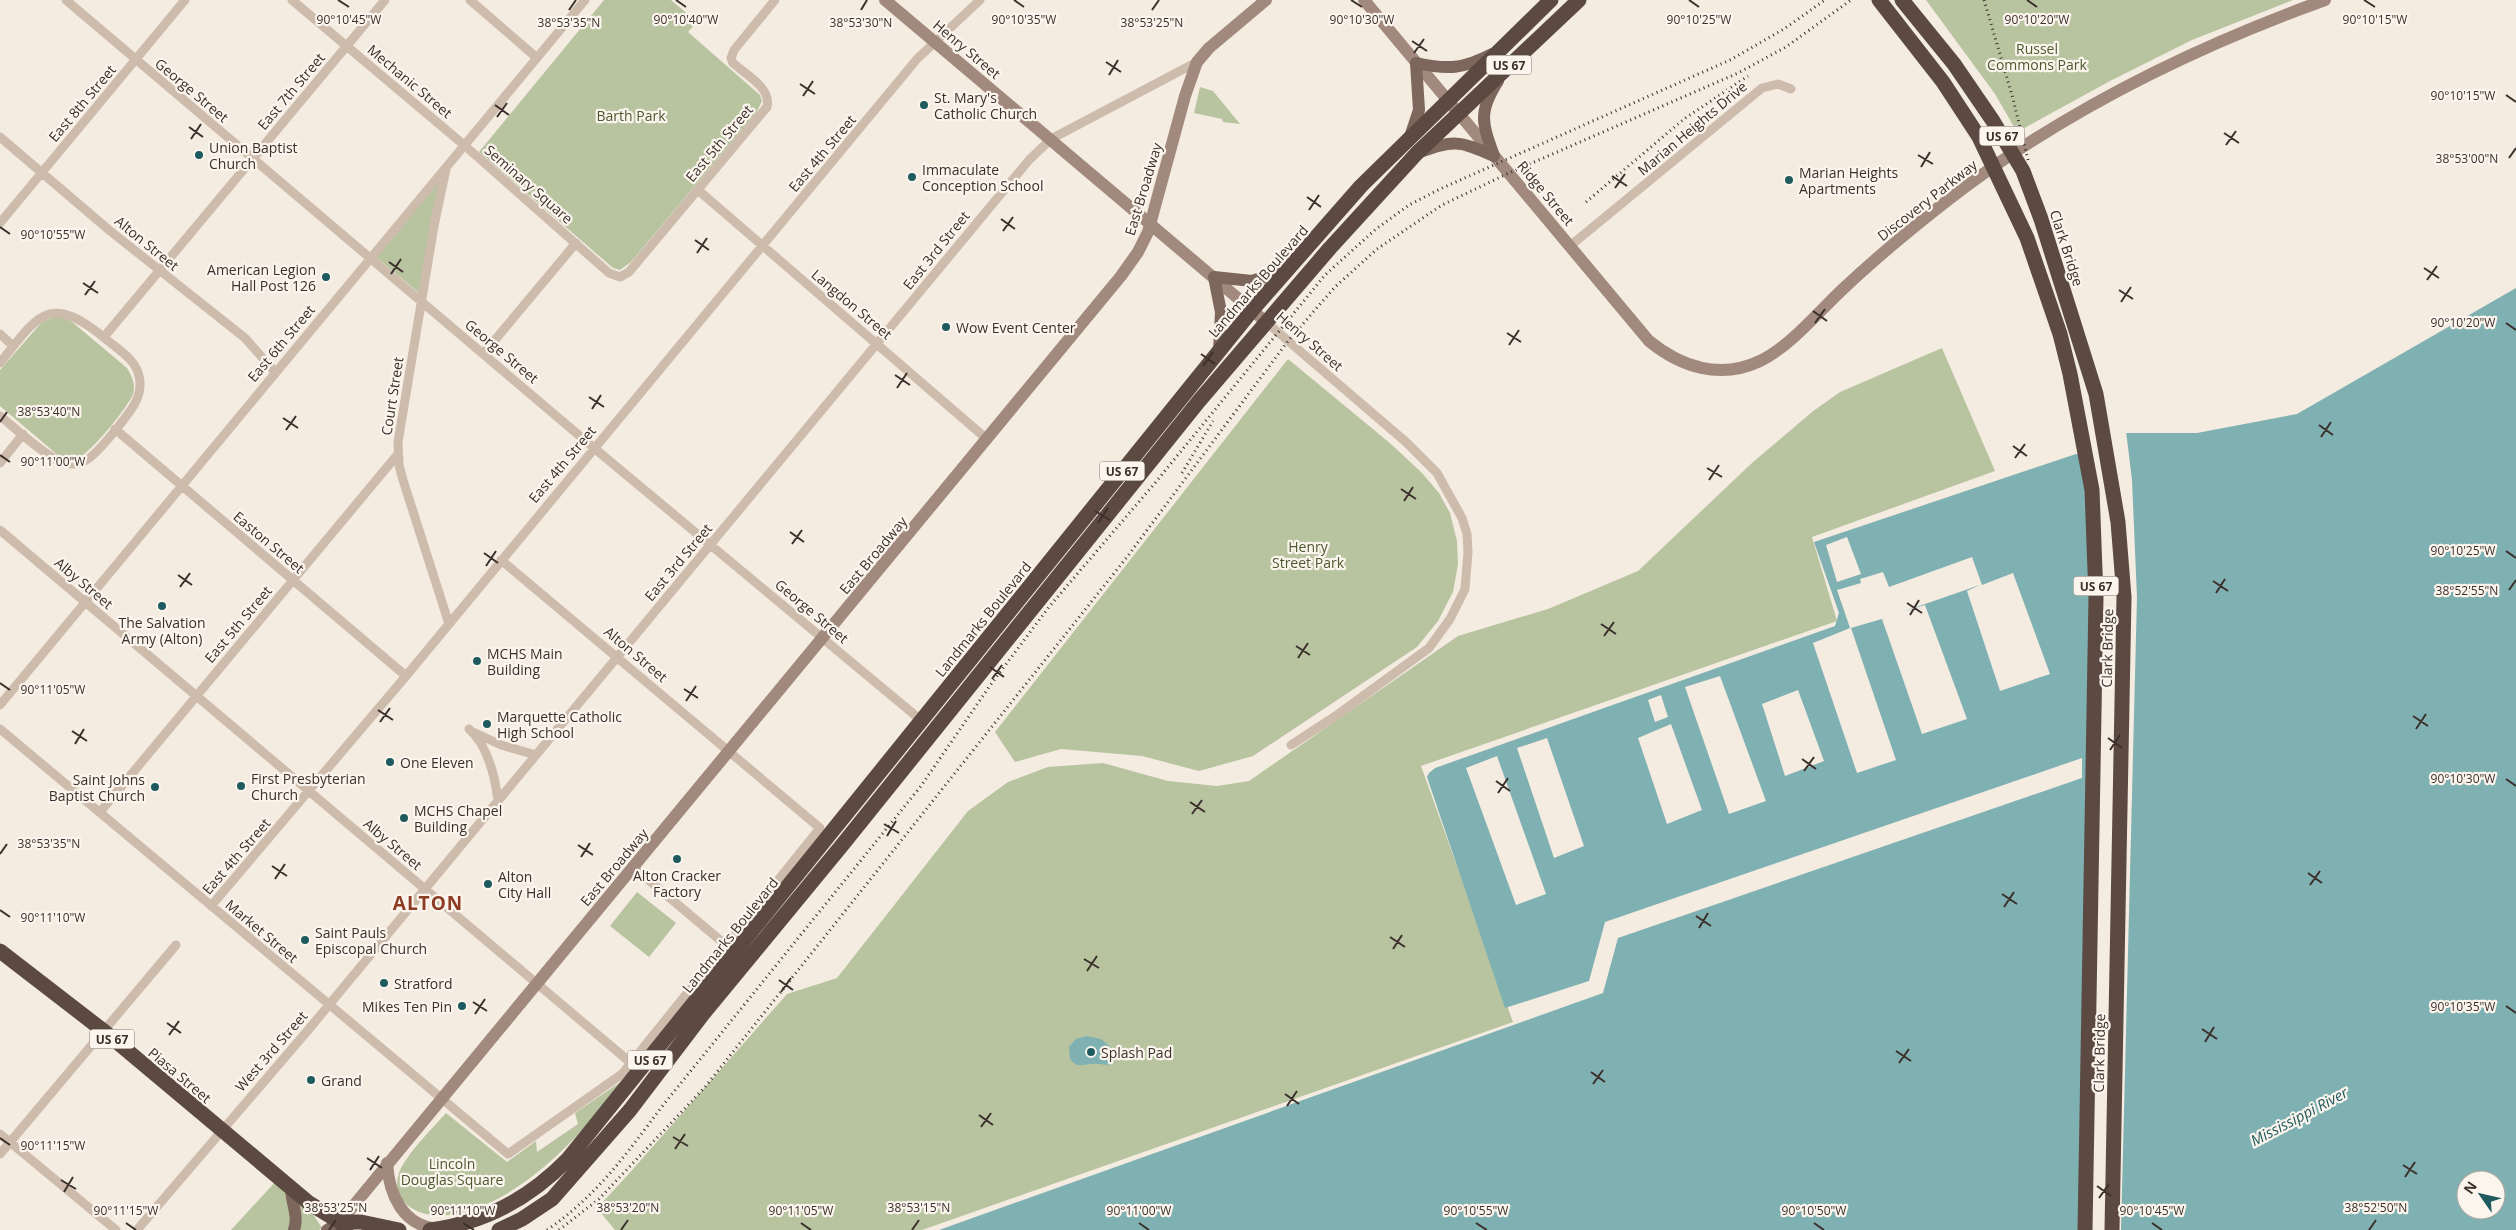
<svg xmlns="http://www.w3.org/2000/svg" width="2516" height="1230" viewBox="0 0 2516 1230" font-family="'Open Sans',sans-serif">
<style>
.green{fill:#b8c4a0}
.water{fill:#7fb0b2;fill-rule:evenodd}
.pier{fill:#f4ebe1}
.lines{fill:none;stroke-linecap:round;stroke-linejoin:round}
.street{stroke:#cdbbac;stroke-width:9}
.secondary{stroke:#a18a7d;stroke-width:12}
.primary{stroke:#7d675c;stroke-width:12}
.highway{stroke:#5c4a42;stroke-width:15}
.rail{stroke:#3b302b;stroke-width:3;stroke-dasharray:1 4;stroke-linecap:butt}
.ticks{fill:none;stroke:#3b302b;stroke-width:2}
.poi-dot{fill:#1f5a5e;stroke:#fbf5ee;stroke-width:2}
.labels{text-anchor:middle;dominant-baseline:central;stroke-width:4.5;stroke-linejoin:round;paint-order:stroke}
.shield{fill:#fbf5ee;stroke:#756b66;stroke-width:1}
.shield-label{font-size:12px;font-weight:bold;fill:#3b302b}
.park-label{font-size:14px;fill:#4a5a2e;stroke:#fbf5ee}
.street-label{font-size:14px;fill:#3b302b;stroke:#fbf5ee}
.poi-label{font-size:14px;fill:#3b302b;stroke:#fbf5ee;text-anchor:start}
.water-label{font-size:15px;font-style:italic;fill:#1f5a5e;stroke:#fbf5ee}
.district-label{font-size:19px;font-weight:bold;letter-spacing:1px;fill:#8c3b22;stroke:#fbf5ee}
.ticks-label{font-size:12px;text-anchor:middle;fill:#3b302b;stroke:#fbf5ee;stroke-width:4.5;stroke-linejoin:round;paint-order:stroke}
</style>
<rect width="100%" height="100%" fill="#f4ebe1"/>
<path class="green" d="M604,0H671L697,22L688,32L760,95L762,101L756,113L631,262L620,270L613,268L479,152Z
M1926,0H2293L2192,40L2110,81L2017,132L1995,94Z
M1200,87L1213,91L1240,124L1223,122L1222,119L1194,113Z
M442,175L419,293L376,257Z
M57,316L71,321L127,368C132,376 136,385 133,394C129,406 91,452 80,457C73,459 66,457 60,457L0,406V370L42,322Z
M1942,348L1995,471L1812,537L1837,621L1421,766L1513,1022L922,1230H615L597,1208L626,1177L787,994L837,978L968,811L1008,782L1048,767L1103,763L1168,781L1217,786L1249,781L1458,636L1548,609L1638,571L1752,463L1812,412L1840,392Z
M1288,359L1391,444L1422,473L1439,493L1450,513L1457,541L1458,564L1453,592L1438,621L1417,647L1253,756L1199,771L1142,756L1061,749L1015,762L995,732Z
M637,892L676,923L649,957L610,926Z
M622,1081C591,1122 555,1164 511,1191C483,1209 429,1230 403,1201C396,1193 396,1183 399,1173C406,1154 433,1128 446,1113L507,1162L536,1141L537,1152L578,1124L575,1113Z
M277,1180L309,1208L322,1228L319,1230H231Z"/>
<path class="water" d="M2516,288V1230H939L1603,993L1618,938L2082,778V758L1605,922L1589,981L1505,1008L1427,777L1429,773L1435,768L1835,626L1839,613L1814,542L2076,454H2116L2121,433H2197L2297,414ZM2466,1180H2496V1210H2466Z
M1087,1036L1101,1039L1114,1050V1059L1111,1064C1104,1066 1100,1063 1093,1064C1082,1064 1078,1069 1070,1059L1069,1047L1076,1039Z"/>
<path class="pier" d="M2121,431H2126L2132,480L2137,597L2121,1230H2080L2095,597L2087,451H2115Z
M1847,537L1861,574L1837,582L1826,545Z
M1972,557L1982,585L2013,573L2050,674L2000,691L1967,591L1980,585L1902,612L1925,605L1967,719L1922,734L1882,619L1892,616L1851,628L1896,760L1857,773L1813,643L1850,628L1837,590L1861,583L1860,579L1883,572L1889,587Z
M1720,676L1766,801L1729,814L1685,687Z
M1798,690L1824,761L1785,776L1762,704Z
M1661,695L1668,717L1655,722L1648,700Z
M1671,724L1702,810L1667,824L1638,738Z
M1547,738L1584,846L1554,858L1517,748Z
M1497,756L1546,894L1516,905L1466,768Z"/>
<g class="lines">
<path class="street" d="M66,0L594,448L922,721
M292,0L464,145L609,273L620,277L629,272L767,107C772,88 745,74 733,63L731,58L734,50L775,0
M470,0L537,58
M0,137L109,230L245,338L275,372
M446,169L434,226L398,442L399,465L403,480L449,624
M698,190L988,440
M0,223L185,0
M1570,246L1762,88L1778,84L1791,89
M1266,322L1406,442L1437,473L1462,518L1467,534L1468,552L1465,589L1450,619L1429,648L1337,715L1291,745
M0,334L13,346
M104,337L385,0
M484,353L576,243
M0,363C40,312 50,293 107,340C119,350 136,360 139,376C141,384 140,392 137,399C133,410 97,455 86,460C80,464 72,465 64,463C48,459 14,427 0,416
M115,429L406,676
M0,463L23,434
M0,530L631,1063
M0,705L585,0
M0,729L508,1154L622,1074L820,828L501,560
M469,729C488,746 495,776 498,801
M473,732L501,745L536,755
M100,812L398,454
M633,867L727,946
M211,906L406,676L917,59L980,0
M0,1134L116,1230
M0,1154L176,945
M137,1230L309,1029L1029,160L1051,139L1197,62"/>
<path class="secondary" d="M885,0L1266,322
M1364,0L1649,341C1681,367 1720,380 1760,361C1791,346 1819,311 1844,288C1877,257 1912,228 1948,200C2060,113 2192,48 2325,0
M387,1163C389,1195 403,1226 438,1229
M340,1222L1121,276L1138,252L1148,232L1185,96L1197,62L1209,48L1266,0"/>
<path class="primary" d="M1410,137L1419,110L1416,63C1448,70 1463,69 1492,54
M1417,153C1454,140 1458,140 1494,156
M1494,156C1482,123 1478,112 1498,81
M1219,351L1221,312L1214,277L1252,281L1288,269
M291,1188C291,1203 299,1215 294,1230
M327,1230L340,1222"/>
<path class="highway" d="M1879,0L1943,82L1979,137L2027,238L2060,334L2070,374L2092,490L2096,597L2085,1230
M1902,0L1954,64L1993,121L2023,171L2041,219L2096,394L2118,522L2124,597L2112,1230
M0,951L105,1032L309,1203L340,1222L346,1230
M340,1222H361L399,1230
M430,1230C485,1223 530,1198 568,1159L1253,309L1361,186L1551,0
M499,1230L522,1219L552,1199L630,1110L703,1014L843,844L1199,401L1330,248L1417,153L1579,0"/>
<path class="rail" d="M1984,0L2012,95L2028,160
M1586,202L1684,119L1748,76
M1182,473L1213,421
M547,1230C599,1194 626,1154 664,1104L921,786L989,687L1049,607L1155,483L1325,275L1376,229L1409,205L1440,189L1730,60L1784,29L1825,0
M559,1230L599,1199L705,1087L1127,557L1288,341L1335,287L1377,249L1442,205L1509,173L1738,73L1786,47L1851,0"/>
</g>
<path class="ticks" d="M338,0L349,7M676,0L686,7M1014,0L1024,7M1351,0L1362,7M1689,0L1699,7M2027,0L2037,7M2364,0L2375,7M569,10L576,0M861,10L867,0M1152,10L1159,0M1412,41L1427,51M1414,53L1424,39M1106,62L1121,72M1109,75L1118,60M800,84L815,94M2506,95L2516,102M803,96L813,81M495,105L509,115M497,117L507,103M189,127L203,137M2224,133L2239,143M191,139L201,124M2226,145L2236,131M1918,155L1933,164M2509,158L2516,148M1921,167L1930,152M1612,176L1627,186M1615,188L1625,174M1307,197L1321,207M1309,210L1319,195M1001,219L1015,229M0,227L10,234M1003,231L1013,217M695,240L709,250M697,253L707,238M389,262L403,272M2424,268L2439,278M391,274L401,259M2427,280L2437,266M83,283L98,293M2119,290L2133,299M85,295L95,281M2121,302L2131,287M1813,311L1827,321M1815,323L1825,309M2506,323L2516,330M1507,333L1521,342M1509,345L1519,330M1201,354L1215,364M1203,366L1213,352M895,375L910,385M897,388L907,373M589,397L604,407M592,409L601,395M283,418L298,428M0,422L7,412M2319,425L2333,435M286,430L296,416M2321,437L2331,422M2013,446L2027,456M0,455L10,462M2015,458L2025,444M1707,468L1722,477M1709,480L1719,465M1401,489L1416,499M1404,501L1413,487M1095,511L1110,520M1098,523L1108,508M790,532L804,542M792,544L802,530M2506,551L2516,558M484,553L498,563M486,566L496,551M178,575L192,585M2213,581L2228,591M180,587L190,573M2509,590L2516,580M2216,593L2225,579M1907,603L1922,613M1910,615L1919,600M1601,624L1616,634M1604,636L1614,622M1296,646L1310,655M1298,658L1308,643M990,667L1004,677M992,679L1002,665M0,683L10,690M684,689L698,698M686,701L696,686M378,710L393,720M2413,716L2428,726M380,722L390,708M2416,729L2426,714M72,731L87,741M2108,738L2122,748M75,744L84,729M2110,750L2120,735M1802,759L1816,769M1804,771L1814,757M2506,779L2516,786M1496,781L1510,791M1498,793L1508,778M1190,802L1205,812M1192,814L1202,800M884,824L899,833M887,836L896,821M578,845L593,855M0,854L7,844M581,857L590,843M272,866L287,876M2308,873L2322,883M275,879L285,864M2310,885L2320,871M2002,894L2017,904M2004,907L2014,892M0,910L10,917M1696,916L1711,926M1699,928L1708,913M1390,937L1405,947M1393,949L1402,935M1084,959L1099,968M1087,971L1097,956M779,980L793,990M781,992L791,978M473,1002L487,1011M2506,1006L2516,1013M475,1014L485,999M167,1023L181,1033M2202,1029L2217,1039M169,1035L179,1021M2205,1042L2214,1027M1896,1051L1911,1061M1899,1063L1909,1049M1591,1072L1605,1082M1593,1084L1603,1070M1285,1094L1299,1104M1287,1106L1297,1091M979,1115L993,1125M981,1127L991,1113M673,1137L688,1146M0,1138L10,1145M675,1149L685,1134M367,1158L382,1168M2403,1165L2417,1174M370,1170L379,1156M2405,1177L2415,1162M61,1180L76,1189M2097,1186L2111,1196M64,1192L73,1177M2099,1198L2109,1184M126,1223L136,1230M463,1223L474,1230M801,1223L811,1230M1139,1223L1149,1230M1476,1223L1487,1230M1814,1223L1824,1230M2152,1223L2162,1230M329,1230L336,1220M621,1230L628,1220M912,1230L919,1220M2369,1230L2376,1220"/>
<g class="poi-dot">
<circle cx="924" cy="105" r="5"/>
<circle cx="199" cy="155" r="5"/>
<circle cx="912" cy="177" r="5"/>
<circle cx="1789" cy="180" r="5"/>
<circle cx="326" cy="277" r="5"/>
<circle cx="946" cy="327" r="5"/>
<circle cx="162" cy="606" r="5"/>
<circle cx="477" cy="661" r="5"/>
<circle cx="487" cy="724" r="5"/>
<circle cx="390" cy="762" r="5"/>
<circle cx="241" cy="786" r="5"/>
<circle cx="155" cy="787" r="5"/>
<circle cx="404" cy="818" r="5"/>
<circle cx="677" cy="859" r="5"/>
<circle cx="488" cy="884" r="5"/>
<circle cx="305" cy="940" r="5"/>
<circle cx="384" cy="983" r="5"/>
<circle cx="462" cy="1006" r="5"/>
<circle cx="1091" cy="1052" r="5"/>
<circle cx="311" cy="1080" r="5"/>
</g>
<g class="labels">
<g class="shield">
<rect x="1486.5" y="55.5" width="45" height="19" rx="4"/>
<rect x="1979.5" y="126.5" width="45" height="19" rx="4"/>
<rect x="1099.5" y="461.5" width="45" height="19" rx="4"/>
<rect x="2073.5" y="576.5" width="45" height="19" rx="4"/>
<rect x="89.5" y="1029.5" width="45" height="19" rx="4"/>
<rect x="627.5" y="1050.5" width="45" height="19" rx="4"/>
</g>
<g class="shield-label">
<text x="1509" y="65">US 67</text>
<text x="2002" y="136">US 67</text>
<text x="1122" y="471">US 67</text>
<text x="2096" y="586">US 67</text>
<text x="112" y="1039">US 67</text>
<text x="650" y="1060">US 67</text>
</g>
<g class="park-label">
<text x="2037" y="48">Russel<tspan x="2037" dy="16">Commons Park</tspan></text>
<text x="631" y="115">Barth Park</text>
<text x="1308" y="546">Henry<tspan x="1308" dy="16">Street Park</tspan></text>
<text x="452" y="1163">Lincoln<tspan x="452" dy="16">Douglas Square</tspan></text>
</g>
<g class="street-label">
<text transform="translate(967 49) rotate(40)">Henry Street</text>
<text transform="translate(410 81) rotate(40)">Mechanic Street</text>
<text transform="translate(192 90) rotate(40)">George Street</text>
<text transform="translate(291 91) rotate(-50)">East 7th Street</text>
<text transform="translate(82 103) rotate(-50)">East 8th Street</text>
<text transform="translate(1692 128) rotate(-40)">Marian Heights Drive</text>
<text transform="translate(719 143) rotate(-50)">East 5th Street</text>
<text transform="translate(822 153) rotate(-50)">East 4th Street</text>
<text transform="translate(529 184) rotate(41)">Seminary Square</text>
<text transform="translate(1143 189) rotate(-73)">East Broadway</text>
<text transform="translate(1546 193) rotate(50)">Ridge Street</text>
<text transform="translate(1927 200) rotate(-38)">Discovery Parkway</text>
<text transform="translate(147 243) rotate(39)">Alton Street</text>
<text transform="translate(2067 248) rotate(72)">Clark Bridge</text>
<text transform="translate(936 250) rotate(-51)">East 3rd Street</text>
<text transform="translate(1258 281) rotate(-49)">Landmarks Boulevard</text>
<text transform="translate(852 304) rotate(40)">Langdon Street</text>
<text transform="translate(1310 341) rotate(41)">Henry Street</text>
<text transform="translate(281 343) rotate(-50)">East 6th Street</text>
<text transform="translate(502 351) rotate(40)">George Street</text>
<text transform="translate(392 396) rotate(-81)">Court Street</text>
<text transform="translate(562 464) rotate(-50)">East 4th Street</text>
<text transform="translate(269 542) rotate(40)">Easton Street</text>
<text transform="translate(873 555) rotate(-50)">East Broadway</text>
<text transform="translate(678 562) rotate(-50)">East 3rd Street</text>
<text transform="translate(84 583) rotate(40)">Alby Street</text>
<text transform="translate(812 611) rotate(40)">George Street</text>
<text transform="translate(983 619) rotate(-51)">Landmarks Boulevard</text>
<text transform="translate(238 624) rotate(-50)">East 5th Street</text>
<text transform="translate(2107 648) rotate(-89)">Clark Bridge</text>
<text transform="translate(636 654) rotate(40)">Alton Street</text>
<text transform="translate(393 844) rotate(40)">Alby Street</text>
<text transform="translate(236 856) rotate(-49)">East 4th Street</text>
<text transform="translate(614 867) rotate(-50)">East Broadway</text>
<text transform="translate(262 931) rotate(40)">Market Street</text>
<text transform="translate(730 935) rotate(-51)">Landmarks Boulevard</text>
<text transform="translate(271 1051) rotate(-49)">West 3rd Street</text>
<text transform="translate(2099 1053) rotate(-89)">Clark Bridge</text>
<text transform="translate(180 1075) rotate(40)">Piasa Street</text>
</g>
<g class="poi-label">
<text x="934" y="97">St. Mary's<tspan x="934" dy="16">Catholic Church</tspan></text>
<text x="209" y="147">Union Baptist<tspan x="209" dy="16">Church</tspan></text>
<text x="922" y="169">Immaculate<tspan x="922" dy="16">Conception School</tspan></text>
<text x="1799" y="172">Marian Heights<tspan x="1799" dy="16">Apartments</tspan></text>
<text x="316" y="269" text-anchor="end">American Legion<tspan x="316" dy="16">Hall Post 126</tspan></text>
<text x="956" y="327">Wow Event Center</text>
<text x="162" y="622" text-anchor="middle">The Salvation<tspan x="162" dy="16">Army (Alton)</tspan></text>
<text x="487" y="653">MCHS Main<tspan x="487" dy="16">Building</tspan></text>
<text x="497" y="716">Marquette Catholic<tspan x="497" dy="16">High School</tspan></text>
<text x="400" y="762">One Eleven</text>
<text x="251" y="778">First Presbyterian<tspan x="251" dy="16">Church</tspan></text>
<text x="145" y="779" text-anchor="end">Saint Johns<tspan x="145" dy="16">Baptist Church</tspan></text>
<text x="414" y="810">MCHS Chapel<tspan x="414" dy="16">Building</tspan></text>
<text x="677" y="875" text-anchor="middle">Alton Cracker<tspan x="677" dy="16">Factory</tspan></text>
<text x="498" y="876">Alton<tspan x="498" dy="16">City Hall</tspan></text>
<text x="315" y="932">Saint Pauls<tspan x="315" dy="16">Episcopal Church</tspan></text>
<text x="394" y="983">Stratford</text>
<text x="452" y="1006" text-anchor="end">Mikes Ten Pin</text>
<text x="1101" y="1052">Splash Pad</text>
<text x="321" y="1080">Grand</text>
</g>
<g class="water-label">
<text transform="translate(2299 1116) rotate(-28)">Mississippi River</text>
</g>
<g class="district-label">
<text x="428" y="903">ALTON</text>
</g>
</g>
<g class="ticks-label">
<text x="2375" y="24">90°10'15"W</text>
<text x="349" y="24">90°10'45"W</text>
<text x="686" y="24">90°10'40"W</text>
<text x="1024" y="24">90°10'35"W</text>
<text x="1362" y="24">90°10'30"W</text>
<text x="1699" y="24">90°10'25"W</text>
<text x="2037" y="24">90°10'20"W</text>
<text x="569" y="27">38°53'35"N</text>
<text x="861" y="27">38°53'30"N</text>
<text x="1152" y="27">38°53'25"N</text>
<text x="2463" y="100">90°10'15"W</text>
<text x="2467" y="163">38°53'00"N</text>
<text x="53" y="239">90°10'55"W</text>
<text x="2463" y="327">90°10'20"W</text>
<text x="49" y="416">38°53'40"N</text>
<text x="53" y="466">90°11'00"W</text>
<text x="2463" y="555">90°10'25"W</text>
<text x="2467" y="595">38°52'55"N</text>
<text x="53" y="694">90°11'05"W</text>
<text x="2463" y="783">90°10'30"W</text>
<text x="49" y="848">38°53'35"N</text>
<text x="53" y="922">90°11'10"W</text>
<text x="2463" y="1011">90°10'35"W</text>
<text x="53" y="1150">90°11'15"W</text>
<text x="336" y="1212">38°53'25"N</text>
<text x="628" y="1212">38°53'20"N</text>
<text x="919" y="1212">38°53'15"N</text>
<text x="2376" y="1212">38°52'50"N</text>
<text x="126" y="1215">90°11'15"W</text>
<text x="463" y="1215">90°11'10"W</text>
<text x="801" y="1215">90°11'05"W</text>
<text x="1139" y="1215">90°11'00"W</text>
<text x="1476" y="1215">90°10'55"W</text>
<text x="1814" y="1215">90°10'50"W</text>
<text x="2152" y="1215">90°10'45"W</text>
</g>
<g transform="translate(2481 1195) rotate(304)"><circle r="24" fill="#fbf5ee" stroke="#aea6a0"/>
<path d="M0-4L9 19L0 12L-9 19Z" fill="#1f5a5e"/>
<text y="-8" font-size="14" font-weight="bold" text-anchor="middle" fill="#3b302b">N</text>
</g>
</svg>
